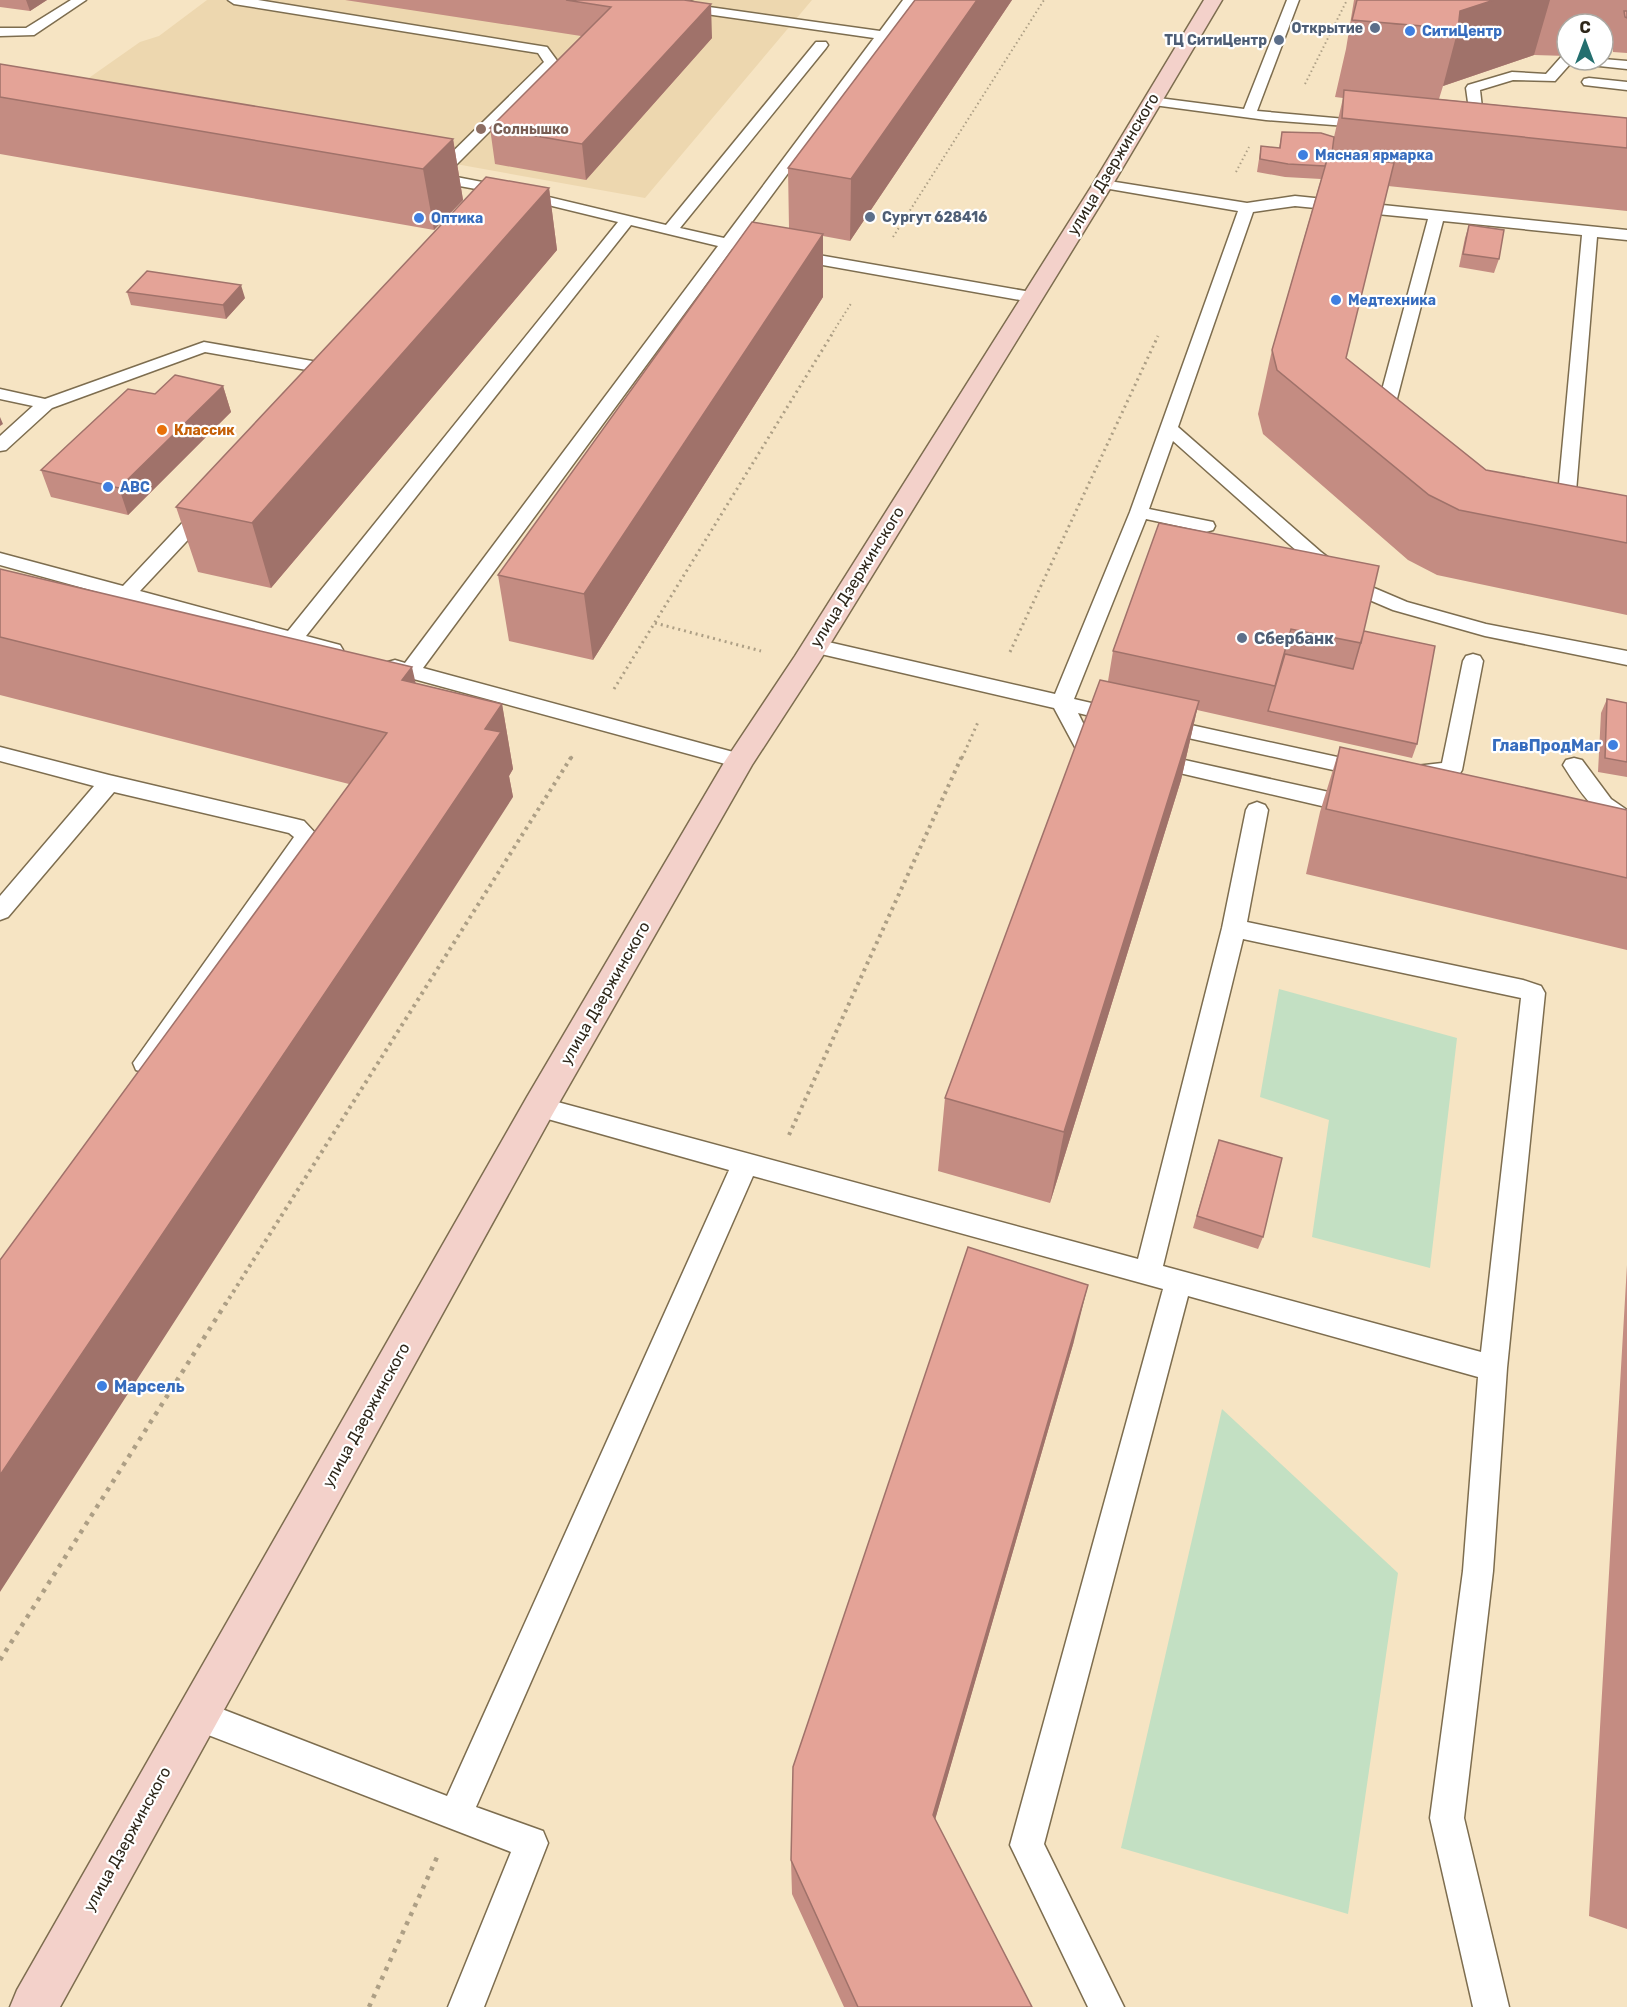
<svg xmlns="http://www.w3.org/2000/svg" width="1627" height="2007" viewBox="0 0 1627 2007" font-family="Rubik,sans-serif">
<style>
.built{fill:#edd7af}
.green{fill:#c3e0c3}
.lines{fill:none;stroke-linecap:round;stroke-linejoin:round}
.lane-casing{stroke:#7d6d4f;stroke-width:3}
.secondary-casing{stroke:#7d6d4f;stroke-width:3}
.path-far3{stroke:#ad9f85;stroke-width:2;stroke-dasharray:1.5 3;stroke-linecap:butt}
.path-far2{stroke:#ad9f85;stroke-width:3;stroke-dasharray:2 4;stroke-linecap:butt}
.path-far1{stroke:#ad9f85;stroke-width:4;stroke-dasharray:3 4.5;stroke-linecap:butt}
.path{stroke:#ad9f85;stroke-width:4.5;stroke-dasharray:4 6;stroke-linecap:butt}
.lane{fill:#fff;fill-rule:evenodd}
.secondary{fill:#f3d1ca;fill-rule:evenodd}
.wall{fill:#c48c82}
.shaded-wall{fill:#a0726a}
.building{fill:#e4a397;stroke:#a0726a;stroke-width:1.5}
.service-dot{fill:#5c6f8a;stroke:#fff;stroke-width:2}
.shop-dot{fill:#3f7fe0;stroke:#fff;stroke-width:2}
.education-dot{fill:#8d6e63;stroke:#fff;stroke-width:2}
.food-dot{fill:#e8710a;stroke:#fff;stroke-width:2}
.labels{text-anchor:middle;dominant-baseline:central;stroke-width:4.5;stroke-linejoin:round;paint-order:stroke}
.far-service-label{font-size:14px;font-weight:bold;fill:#4e5e75;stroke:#fff;text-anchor:end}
.far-shop-label{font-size:14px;font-weight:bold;fill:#366cbe;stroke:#fff;text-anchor:start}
.far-education-label{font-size:14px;font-weight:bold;fill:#785e54;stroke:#fff;text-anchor:start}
.far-food-label{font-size:14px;font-weight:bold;fill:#c56008;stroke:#fff;text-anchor:start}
.street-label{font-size:16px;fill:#2e271a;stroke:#fff}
.service-label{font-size:16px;font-weight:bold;fill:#4e5e75;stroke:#fff;text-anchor:start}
.shop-label{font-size:16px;font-weight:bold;fill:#366cbe;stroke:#fff;text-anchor:end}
</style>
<rect width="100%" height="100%" fill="#f6e4c3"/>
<path class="built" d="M207,0H812L645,198L66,94L140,42L159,36Z"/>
<path class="green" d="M1279,989L1457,1038L1430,1268L1312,1237L1329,1120L1260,1097Z
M1222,1409L1398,1573L1348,1914L1121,1848Z"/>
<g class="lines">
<g class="lane-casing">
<path id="lane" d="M71,0H86L34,35L0,36V28H26Z
M228,0H258L547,47L558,62L556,65L446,175L503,186L666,225L816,42H826L828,45L826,48L680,228L724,238L874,38L699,13L671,0H688L702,6L880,31L903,0H916L738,241L1031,292L1039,297L1037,300L1031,302L732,249L423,668L748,756L751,761L748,766L740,768L388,672L385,667L388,662L395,660L405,663L718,246L631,225L306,636L340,645L343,650L340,655L333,657L0,565V553L123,586L200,504H214L216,508L214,512L140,591L288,631L618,222L503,194L427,180L420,176L422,173L432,172L544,62L538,53L234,4Z
M1287,0H1299L1257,111L1368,121L1373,122L1375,125L1373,128L1266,120L1146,104L1144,101L1146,98L1151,97L1244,109Z
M1567,55V60L1603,59L1627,61V69L1571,63L1555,81L1513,80L1480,90L1485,135L1483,138H1473L1466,88L1468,85L1512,72L1546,74L1562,56Z
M1589,78L1627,82V90L1584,85L1582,82L1584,79Z
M1103,180L1247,203L1295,196L1627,230V240L1597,237L1574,516L1572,520H1558L1556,516L1582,235L1443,221L1393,414L1400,421L1397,425C1388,427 1381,424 1375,416L1428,219L1295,206L1253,212L1178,427L1321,552L1360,582L1407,602L1486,624L1627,651V665L1485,636L1393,610L1346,590L1307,560L1173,441L1149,509L1213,522L1215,526L1213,530L1206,532L1146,519L1074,699L1126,711L1129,716L1126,721L1119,723L1078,713L1091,739L1114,745L1118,750L1114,755L1107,757L1076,749L1054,708L808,651L805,646L808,641L815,639L1055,694L1130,512L1238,211L1098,187L1096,184Z
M204,342L335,365L341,366L343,370L341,374L335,375L205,352L52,408L6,450L0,451V436L33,406L0,399V389L45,399Z
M1473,654L1480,656L1483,661L1462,770L1459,775C1444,780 1422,782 1407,777L1404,772L1407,767L1442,763L1463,661L1466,656Z
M1159,718L1365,763L1373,765L1376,770L1373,775L1365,777L1152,730L1149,725L1152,720Z
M0,747L109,775L296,819L304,821L318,836L154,1070L145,1073L136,1070L133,1063L294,837L289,833L114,792L8,917L0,920V896L94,786L0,761Z
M1153,753L1356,798L1364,801L1367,806L1364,811L1356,814L1145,765L1142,760L1145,755Z
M1574,758L1582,760L1611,799L1627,810V829C1598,820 1578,789 1563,765L1566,760Z
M1257,802L1265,805L1268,810L1247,922L1523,980L1541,986L1545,993L1507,1368L1493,1571L1464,1818L1509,2007H1473L1430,1818L1463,1571L1478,1377L1188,1296L1044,1844L1124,2007H1088L1010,1845L1163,1289L753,1176L476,1807L543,1831L548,1843L484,2007H448L511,1852L185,1726L180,1715L185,1704L196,1699L447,1796L729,1170L530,1114L526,1107L530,1100L539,1097L1138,1259L1222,928L1246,810L1249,805ZM1243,939L1521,998L1481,1352L1163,1266Z"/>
</g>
<g class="secondary-casing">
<path id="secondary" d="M1204,0H1222L1113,184L819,662L752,765L551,1117L60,2007H10L17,1990L527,1097L725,761L795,656L1093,184Z"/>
</g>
<path class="path-far3" d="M1305,84L1347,0
M1236,172L1249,147
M893,237L1044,0
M833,332L852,302"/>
<path class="path-far2" d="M655,623L761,651
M1010,652L1158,336
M614,689L834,331
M571,758L574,754
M962,758L978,722"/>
<path class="path-far1" d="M789,1135L962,756
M225,1305L572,756"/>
<path class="path" d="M0,1660L226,1303
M369,2007L438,1855"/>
<use href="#lane" class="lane"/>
<use href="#secondary" class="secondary"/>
</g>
<path class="wall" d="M0,0H47L30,11L0,7Z
M345,0H684L712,38L586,180L495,164L490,128L581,36Z
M915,0H1012L850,241L823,236V297L593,660L509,641L498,575L789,228L788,168Z
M1354,0H1627V53L1613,52V46L1603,45V24H1567V56L1534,55L1443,86L1439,99L1627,118V211L1388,186L1346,358L1486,470L1627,496V615L1437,575L1408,560L1263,434L1258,414L1272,350L1321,179L1285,177L1257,172L1261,146L1279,148L1282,132L1334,137L1343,98L1335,97L1346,49Z
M0,64L453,139L463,200L434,230L0,154Z
M549,188L557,250L271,588L198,572L176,507Z
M1469,225L1499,259L1494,273L1459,267L1465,238Z
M127,292L245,298L226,319L131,305Z
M223,386L231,412L128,515L51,497L41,470L155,394Z
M1159,523L1364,631L1417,744L1412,758L1197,710L1181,780L1050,1203L938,1171L945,1098L1108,681L1113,651Z
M0,569L415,683L502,704L513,769L509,776L513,797L349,784L0,695Z
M1607,699L1627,703V777L1598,772L1601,713Z
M1340,747L1627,810V950L1306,874L1320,812Z
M1215,1152L1263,1237L1258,1249L1193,1228Z
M1627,1265V1929L1589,1916Z
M1074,1341L935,1819L1032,2007H844L792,1894L791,1860Z"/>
<path class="shaded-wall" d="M26,0H47L30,11Z
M977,0H1012L850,241L851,179Z
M1467,0H1550L1534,55L1443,86L1458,29L1391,24Z
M711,4L712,38L586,180L582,144Z
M453,139L463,200L434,230L423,169Z
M549,188L557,250L271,588L252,523Z
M823,234V297L593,660L584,594Z
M241,285L245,298L226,319L223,305Z
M223,386L231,412L128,515L119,488Z
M0,417L3,424L0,426Z
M412,667L427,733L402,680Z
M1199,701L1181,780L1050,1203L1064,1132Z
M502,704L513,769L509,776L513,797L0,1592V1475Z
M1088,1285L1074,1341L926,1851L933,1815Z"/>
<path class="building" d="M566,0H684L711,4L582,144L490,128L611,7Z
M915,0H977L851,179L788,168Z
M1357,0H1494L1460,11L1458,29L1352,20Z
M1624,11H1627V18L1625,17Z
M0,64L453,139L423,169L0,97Z
M1344,90L1627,118V148L1342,118Z
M1282,132L1321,133L1334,137L1332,153H1329L1325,166L1288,164L1260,159L1261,146L1280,148Z
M1329,153L1394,163L1346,358L1486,470L1627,496V543L1459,510L1429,495L1277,370L1272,350Z
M486,177L549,188L252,523L176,507Z
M752,222L823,234L584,594L498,575Z
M1469,225L1504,230L1499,259L1463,254Z
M147,271L241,285L223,305L127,292Z
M175,375L223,386L119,488L41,470L128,389L155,394Z
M1159,523L1379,566L1361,643L1291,629L1275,686L1113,651Z
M0,569L412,667L402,680L502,704L485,729L501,732L0,1475V1260L387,733L0,637Z
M1364,631L1435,646L1417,744L1268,711L1285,654L1353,669Z
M1100,680L1199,701L1064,1132L945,1098Z
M1607,699L1627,703V762L1605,758Z
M1340,747L1627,810V878L1326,809Z
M1219,1140L1282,1158L1263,1237L1197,1216Z
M968,1247L1088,1285L933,1815L1032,2007H858L791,1860L793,1767Z"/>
<g class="service-dot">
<circle cx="1375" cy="28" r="6"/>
<circle cx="1279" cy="40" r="6"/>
<circle cx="870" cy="217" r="6"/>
<circle cx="1242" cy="638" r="6"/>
</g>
<g class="shop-dot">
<circle cx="1410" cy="31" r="6"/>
<circle cx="1303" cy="155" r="6"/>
<circle cx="419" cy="218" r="6"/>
<circle cx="1336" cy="300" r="6"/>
<circle cx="108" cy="487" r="6"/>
<circle cx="1613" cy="745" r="6"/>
<circle cx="102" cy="1386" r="6"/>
</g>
<circle class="education-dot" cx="481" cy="129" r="6"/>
<circle class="food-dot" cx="162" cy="430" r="6"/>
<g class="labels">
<g class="far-service-label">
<text x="1363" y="28">Открытие</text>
<text x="1267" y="40">ТЦ СитиЦентр</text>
<text x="882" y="217" text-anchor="start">Сургут 628416</text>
</g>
<g class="far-shop-label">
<text x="1422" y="31">СитиЦентр</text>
<text x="1315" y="155">Мясная ярмарка</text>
<text x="431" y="218">Оптика</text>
<text x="1348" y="300">Медтехника</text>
<text x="120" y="487">ABC</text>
</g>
<g class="far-education-label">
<text x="493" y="129">Солнышко</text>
</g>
<g class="far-food-label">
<text x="174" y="430">Классик</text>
</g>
<g class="street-label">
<text transform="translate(1113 164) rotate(-59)">улица Дзержинского</text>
<text transform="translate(857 577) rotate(-58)">улица Дзержинского</text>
<text transform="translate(605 993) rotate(-60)">улица Дзержинского</text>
<text transform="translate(366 1415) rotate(-61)">улица Дзержинского</text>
<text transform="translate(127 1839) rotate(-61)">улица Дзержинского</text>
</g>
<g class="service-label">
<text x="1254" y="638">Сбербанк</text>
</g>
<g class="shop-label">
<text x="1601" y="745">ГлавПродМаг</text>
<text x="114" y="1386" text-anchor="start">Марсель</text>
</g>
</g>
<g transform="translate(1585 42)"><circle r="28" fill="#ffffff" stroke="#aba9a3" stroke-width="1.5"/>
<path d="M0-4.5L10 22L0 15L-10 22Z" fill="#246f6f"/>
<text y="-9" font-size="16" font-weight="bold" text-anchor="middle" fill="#2e271a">С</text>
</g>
</svg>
